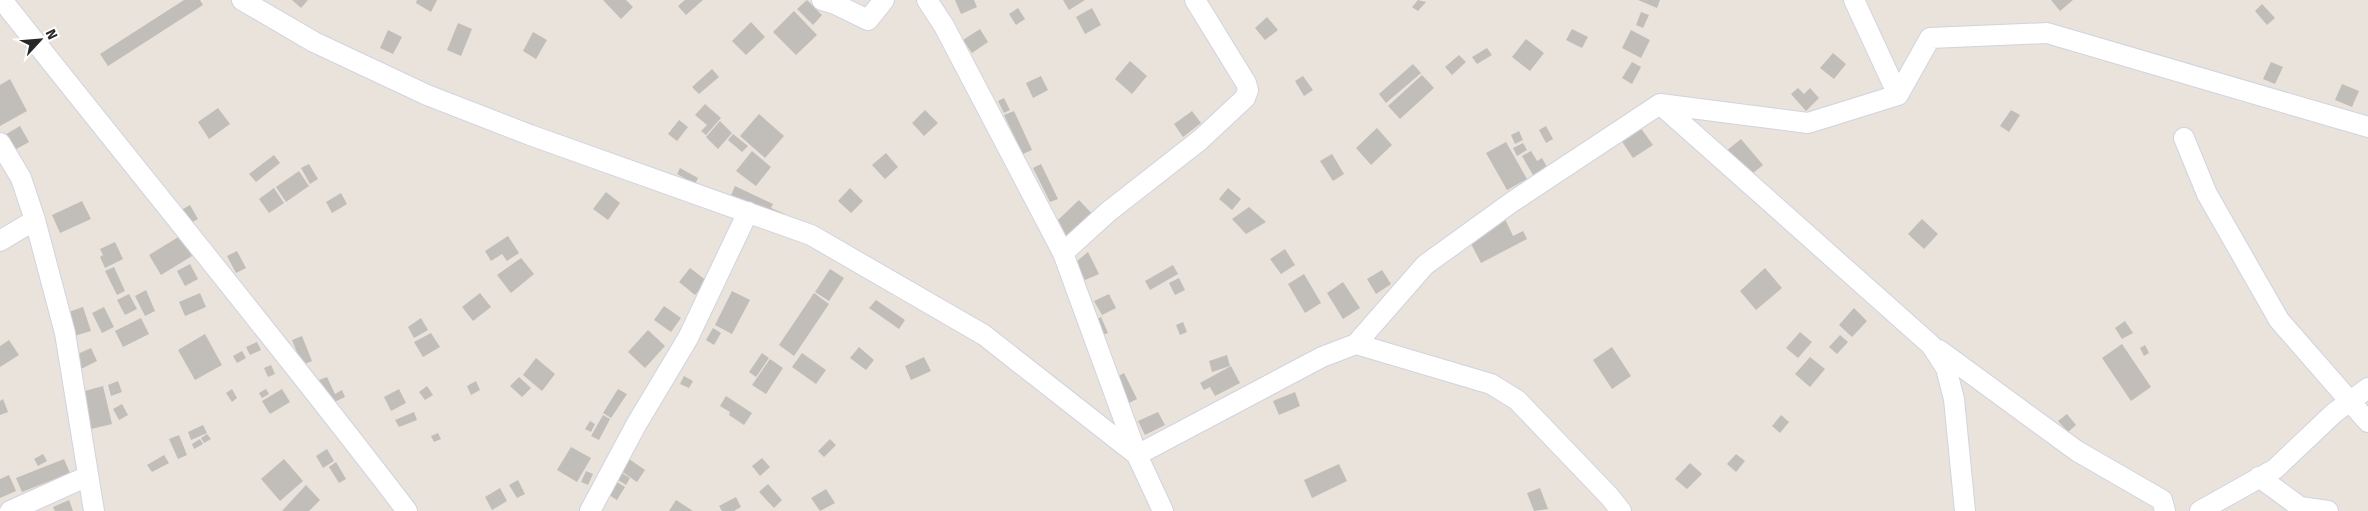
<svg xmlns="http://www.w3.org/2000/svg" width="2368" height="511" viewBox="0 0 2368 511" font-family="'Fira Sans',sans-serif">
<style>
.building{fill:#c1bdb8}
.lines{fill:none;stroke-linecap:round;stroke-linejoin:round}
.street-casing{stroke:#d1d3df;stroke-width:22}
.street{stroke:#fff;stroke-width:20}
</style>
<rect width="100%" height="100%" fill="#e9e3db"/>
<path class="building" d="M184,0H200L203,5L108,66L100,54Z
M292,0H308L301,8Z
M417,0H437L431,12L416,3Z
M603,0H626L633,7L621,19Z
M685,0H703L686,15L678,6Z
M807,0L822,15L813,25L797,9Z
M955,0H974L977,7L961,14Z
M1063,0H1085L1069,10Z
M1418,0L1426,2L1418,11L1412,7Z
M1638,0H1660L1657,8Z
M2051,0H2073L2060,11Z
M2262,4L2275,18L2267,25L2255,11Z
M1018,8L1025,19L1016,25L1009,14Z
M1092,8L1101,25L1085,34L1076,17Z
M794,11L817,35L796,55L773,32Z
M1641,12L1649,15L1643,28L1636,25Z
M1267,17L1278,30L1265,40L1255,28Z
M751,22L765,37L746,55L732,41Z
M458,23L472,29L461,56L447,50Z
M980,29L988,42L972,53L963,40Z
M1572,29L1588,37L1582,48L1566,40Z
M388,30L402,37L393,54L380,48Z
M1631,30L1650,40L1641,58L1622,48Z
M533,32L547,40L536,59L523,51Z
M1526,39L1544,53L1530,71L1512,57Z
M1487,48L1492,55L1477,64L1472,57Z
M1833,53L1846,64L1834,79L1820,68Z
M1459,55L1466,62L1452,75L1445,67Z
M1130,61L1147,76L1132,94L1115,79Z
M1632,62L1641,67L1632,84L1622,78Z
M2271,62L2283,67L2275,84L2263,79Z
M1413,64L1421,73L1386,103L1379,94Z
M712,69L719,77L699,94L692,87Z
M1422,75L1434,88L1400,119L1388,106Z
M1041,76L1048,90L1033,98L1026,83Z
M1303,76L1313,90L1304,96L1295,81Z
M10,79L27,111L0,126V85Z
M2342,84L2359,91L2352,107L2335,100Z
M1798,88L1804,94L1810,88L1819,98L1806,111L1791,94Z
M1004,98L1010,110L1004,113L998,101Z
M705,104L721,118L706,135L701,131L707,125L695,115Z
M218,108L230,124L209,139L198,122Z
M925,110L938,123L924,136L912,123Z
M2011,110L2020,115L2009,132L2000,126Z
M1014,111L1032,150L1023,154L1004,115Z
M1192,111L1201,123L1183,137L1174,124Z
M759,114L784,136L765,158L740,136Z
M679,120L688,127L677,141L668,134Z
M720,121L732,133L718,149L706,137Z
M20,126L29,142L11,152L3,136Z
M1546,126L1553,139L1546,143L1539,130Z
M1640,127L1653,145L1633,158L1621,140Z
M1377,128L1392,145L1371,165L1356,148Z
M1519,131L1523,140L1515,144L1511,135Z
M733,134L748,146L742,152L728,140Z
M1741,139L1763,165L1747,178L1725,152Z
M1506,142L1527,179L1507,190L1486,153Z
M1523,143L1527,150L1517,156L1513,148Z
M752,151L771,167L756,186L736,171Z
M1531,151L1537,161L1542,158L1547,167L1533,175L1522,156Z
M886,153L898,167L885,179L872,165Z
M1332,154L1344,174L1333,181L1320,161Z
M274,155L280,163L256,182L249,174Z
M309,164L318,179L310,184L301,168Z
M1041,164L1058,199L1050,202L1033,168Z
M680,168L698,178L695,184L677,174Z
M299,171L309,186L286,202L276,187Z
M735,186L773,204L771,208L785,214L783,220L729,200Z
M274,188L284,203L269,213L259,199Z
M850,188L863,201L851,213L838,201Z
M1228,188L1241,199L1232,210L1219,199Z
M606,192L620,203L608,220L593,209Z
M341,193L347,204L332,213L326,202Z
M1079,200L1094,216L1068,239L1058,220Z
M82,201L91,219L60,233L52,215Z
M190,205L198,219L189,224L181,210Z
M1249,207L1266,222L1246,234L1232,219Z
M1505,219L1513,236L1523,231L1527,239L1481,263L1468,238Z
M1922,219L1938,234L1924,249L1908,234Z
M180,236L192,256L161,275L149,255Z
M508,236L519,253L507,261L502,254L491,261L485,251Z
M115,242L123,259L105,268L100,257L103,255L100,249Z
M1285,249L1295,265L1281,274L1270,259Z
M237,251L246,268L236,273L227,256Z
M1088,252L1099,274L1085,280L1076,262Z
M521,258L534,274L511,293L497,275Z
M190,264L198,279L185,286L177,271Z
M1173,265L1178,274L1150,290L1145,281Z
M114,267L125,291L117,295L105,271Z
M690,268L707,281L695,295L679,282Z
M1765,268L1782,288L1756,310L1740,291Z
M830,269L844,278L829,301L815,292Z
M1382,270L1391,284L1376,294L1367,279Z
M1304,274L1321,303L1305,313L1288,284Z
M1179,278L1185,290L1175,295L1169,283Z
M1343,282L1360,308L1343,319L1327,293Z
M146,290L155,311L145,316L135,296Z
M732,291L750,300L732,334L715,325Z
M200,293L206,307L185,316L179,302Z
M480,293L491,307L473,321L462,307Z
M814,293L829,304L794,356L779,345Z
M129,294L137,309L125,315L117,300Z
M1109,294L1116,308L1102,315L1094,301Z
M876,300L905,320L899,329L869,308Z
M664,306L681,318L671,332L654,320Z
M83,307L91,331L71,337L63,314Z
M104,307L114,327L102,333L92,313Z
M1854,308L1867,321L1852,337L1839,325Z
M1101,317L1108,333L1100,336L1094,321Z
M141,318L149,334L123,347L115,331Z
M421,318L428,330L414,338L408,327Z
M2125,321L2133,333L2122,339L2115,328Z
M1183,322L1187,332L1180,335L1176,325Z
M713,328L721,333L714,345L706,340Z
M648,330L665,346L645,368L628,352Z
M1800,332L1812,342L1798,358L1786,348Z
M431,333L440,347L423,357L414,342Z
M205,334L222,365L195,380L178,350Z
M1840,335L1848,342L1837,354L1829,347Z
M302,336L312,361L302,365L292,340Z
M9,340L19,355L0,367V346Z
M257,342L261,350L250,355L246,347Z
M2122,344L2151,387L2131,401L2102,358Z
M2145,345L2149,353L2144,356L2140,348Z
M859,347L874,360L866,370L850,358Z
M1612,347L1631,376L1612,389L1593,360Z
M91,348L97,361L79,370L73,356Z
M242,351L246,358L237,363L233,356Z
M762,353L769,358L756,377L749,372Z
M802,353L826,370L816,384L792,367Z
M1227,355L1230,366L1212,372L1209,361Z
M924,357L931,371L911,380L905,366Z
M1810,357L1825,369L1810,387L1795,374Z
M536,358L555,374L542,391L523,375Z
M770,359L783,368L766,394L752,385Z
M271,365L275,374L268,377L264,368Z
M1231,366L1240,383L1215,396L1210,387L1204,390L1200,383Z
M1124,373L1137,399L1129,403L1117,377Z
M684,376L693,381L689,388L680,384Z
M327,377L335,394L342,390L345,397L330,404L319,380Z
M519,377L531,388L522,397L510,386Z
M118,381L122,392L111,396L108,385Z
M476,381L480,390L471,395L467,386Z
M103,386L112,424L91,429L81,392Z
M427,386L433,395L425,400L419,392Z
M232,389L237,398L232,402L226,393Z
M266,389L269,394L262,398L259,393Z
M282,389L290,402L270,414L262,401Z
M399,389L406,403L391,411L384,397Z
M618,389L627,394L611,418L603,413Z
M1295,392L1300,406L1279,415L1273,401Z
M726,396L752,413L744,425L729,415L730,412L720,406Z
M3,399L8,412L0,415V401Z
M122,404L128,415L119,420L113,409Z
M414,412L417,420L399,427L395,420Z
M1158,412L1165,425L1145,435L1138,421Z
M2067,414L2076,425L2068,432L2058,421Z
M603,415L610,419L599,440L591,436Z
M1781,415L1789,422L1780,433L1772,426Z
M590,421L595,424L591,432L585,429Z
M203,425L207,433L191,440L188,432Z
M438,433L441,439L434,442L431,436Z
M207,434L211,439L204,443L201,438Z
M179,435L187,455L178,459L169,439Z
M200,439L203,444L194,449L192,444Z
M830,439L836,445L824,457L818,451Z
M571,447L591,458L577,482L557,470Z
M327,449L334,461L323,468L316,456Z
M43,454L47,461L38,466L34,459Z
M1736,454L1745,461L1736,472L1727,464Z
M164,455L169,463L152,472L147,465Z
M762,458L770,467L760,476L752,466Z
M64,459L70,473L22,492L16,478Z
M284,459L303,481L280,501L261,479Z
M629,459L645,470L637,482L621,471Z
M336,462L346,479L339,483L329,467Z
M1690,463L1702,474L1687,489L1675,479Z
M1339,464L1347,481L1312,498L1304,480Z
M586,471L593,474L588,485L581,482Z
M622,473L630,478L626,485L618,480Z
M9,475L16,491L0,498V479Z
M518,480L525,494L517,498L509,485Z
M617,482L625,487L617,500L609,495Z
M768,484L782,500L774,508L759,492Z
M306,485L320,500L309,511H282Z
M500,488L507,501L492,510L485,497Z
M1540,488L1548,509L1534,511L1527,493Z
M826,489L835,503L820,511L811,498Z
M736,497L741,507L734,511H722L719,506Z
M69,500L73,511H55L53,507Z
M676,500L693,511H669Z"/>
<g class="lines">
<g class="street-casing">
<path id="street" d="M2,0C137,171 275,338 407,511
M242,0L314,42L427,95L530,135L811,235L984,335L1137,455L1322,357L1356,344L1425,265L1512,202L1660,104L1808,123L1898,95L1930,38L2047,33L2368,127
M822,0L835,4L868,20L884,0
M927,0L944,26L1063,253L1137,455L1163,511
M1854,0L1898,95
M1660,104L1931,345L1946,368L1954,399L1965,511
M2184,138L2207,194L2279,320L2368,422
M0,143L21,178L35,220L65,333L94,511
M0,241L35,220
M1063,253L1108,212L1200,140L1245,98L1248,90L1246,83L1195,0
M1356,344L1491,384L1517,400L1609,496L1621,511
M1939,350L2077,451L2162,500L2165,511
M2259,477L2300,507L2328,511
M10,511L88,476
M590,511L636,425L688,338L748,212
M2200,511L2275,469L2334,413L2368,388"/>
</g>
<use href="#street" class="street"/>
</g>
<g transform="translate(40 40) rotate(64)" stroke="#ffffff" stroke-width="4" paint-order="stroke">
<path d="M0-4L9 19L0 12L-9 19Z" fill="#282828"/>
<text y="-8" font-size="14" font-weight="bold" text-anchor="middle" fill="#282828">N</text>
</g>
</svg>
